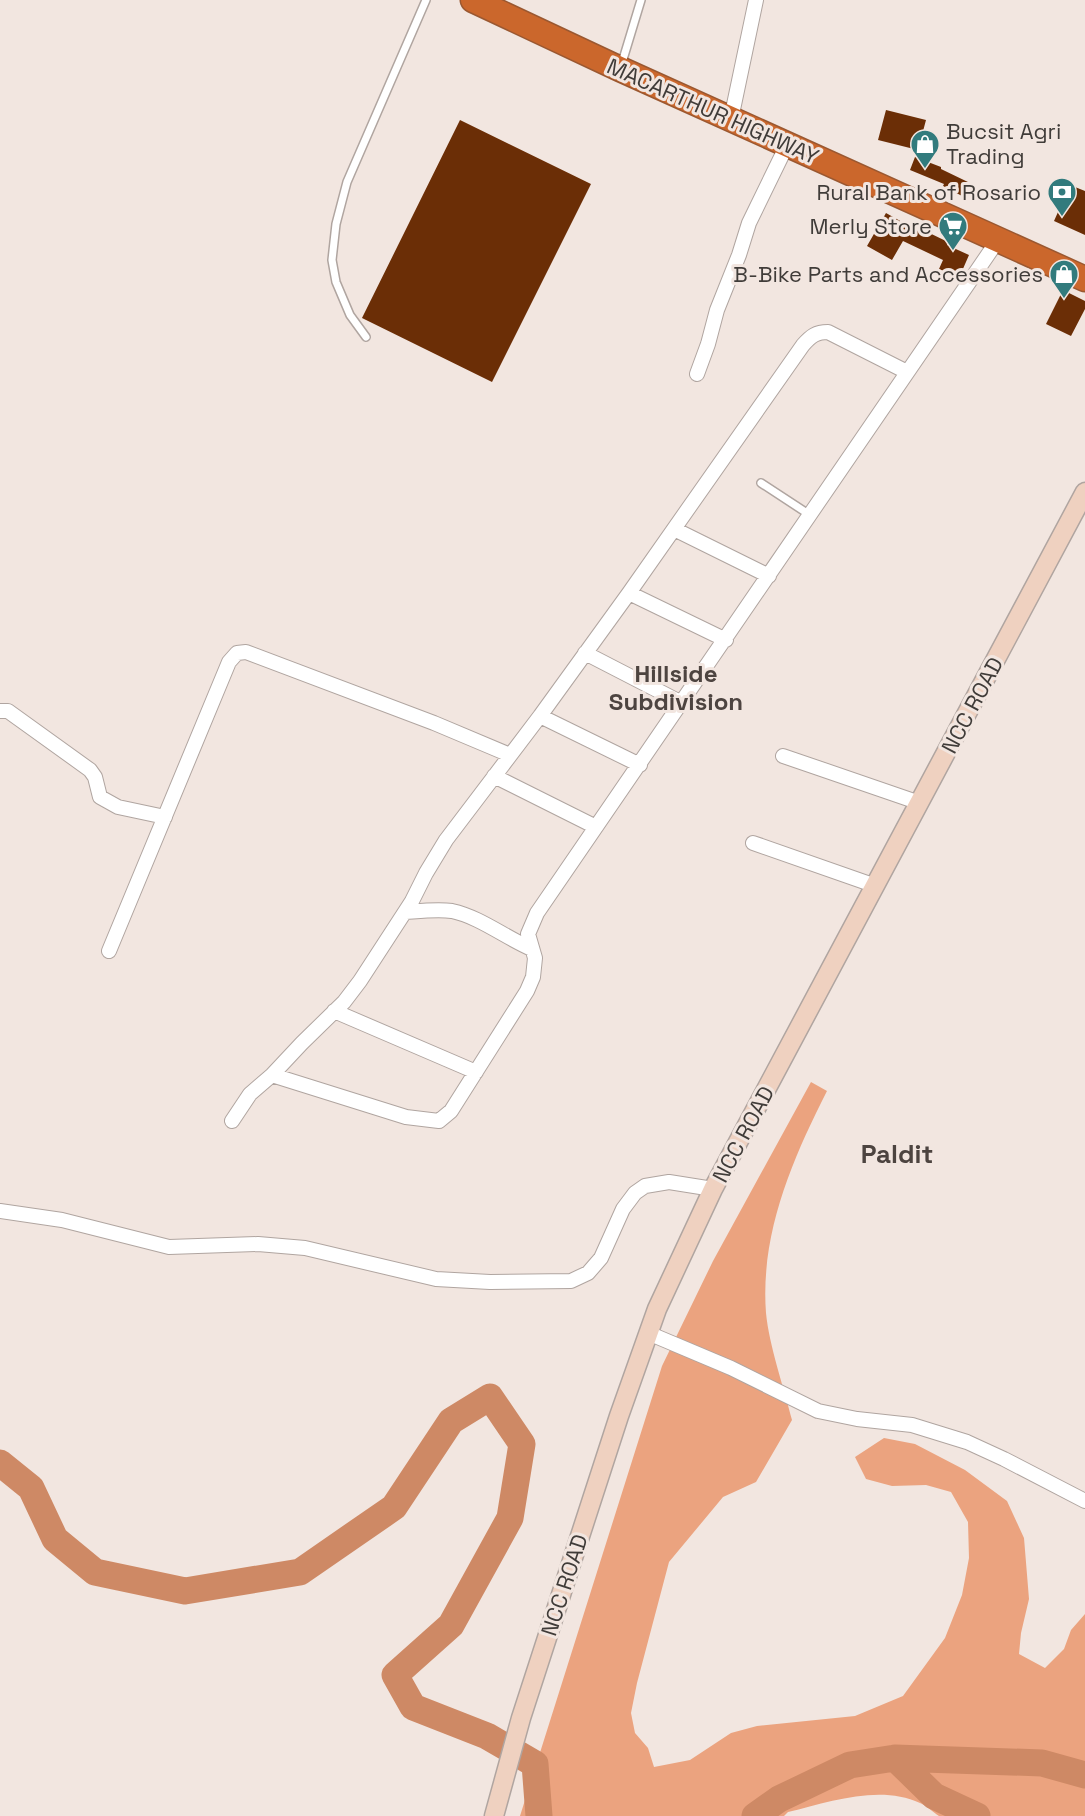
<svg xmlns="http://www.w3.org/2000/svg" width="1085" height="1816" viewBox="0 0 1085 1816" font-family="'Space Grotesk',sans-serif">
<style>
.forest{fill:#eba37f}
.lines{fill:none;stroke-linecap:round;stroke-linejoin:round}
.river{stroke:#ce8965;stroke-width:27}
.building{fill:#6b2e06}
.lane-casing{stroke:#b0a5a0;stroke-width:10}
.street-casing{stroke:#b0a5a0;stroke-width:16}
.secondary-casing{stroke:#b0a5a0;stroke-width:21}
.highway-casing{stroke:#9a5831;stroke-width:27}
.lane{stroke:#fff;stroke-width:7}
.street{stroke:#fff;stroke-width:14}
.secondary{stroke:#efd1c0;stroke-width:18}
.highway{stroke:#cb672c;stroke-width:24}
.labels{text-anchor:middle;dominant-baseline:central;stroke-width:6;stroke-linejoin:round;paint-order:stroke}
.street-label{font-size:22px;fill:#403c39;stroke:#f2e6e0}
.poi-label{font-size:22px;fill:#403c39;stroke:#f2e6e0;text-anchor:end}
.neighbourhood-label{font-size:24px;font-weight:bold;fill:#4d4440;stroke:#f2e6e0}
.quarter-label{font-size:26px;font-weight:bold;fill:#4d4440;stroke:#f2e6e0}
</style>
<rect width="100%" height="100%" fill="#f2e6e0"/>
<path class="forest" d="M811,1082L827,1091C792,1160 760,1234 766,1313C769,1345 784,1388 792,1420L756,1482L723,1497L669,1562L637,1683L631,1713L635,1733L648,1748L654,1767L690,1760L731,1733L757,1726L855,1716L903,1696L945,1638L962,1595L969,1558L968,1522L951,1492L926,1485L892,1486L866,1479L855,1457L884,1438L915,1444L965,1470L1007,1501L1024,1538L1029,1599L1021,1633L1019,1654L1045,1668L1064,1649L1071,1630L1085,1614V1816H939C933,1812 927,1806 920,1803C880,1784 829,1802 788,1812L784,1816H520L662,1366L713,1261Z"/>
<g class="lines">
<path class="river" d="M0,1463L31,1488L55,1539L95,1572L185,1591L300,1572L394,1507L451,1421L490,1397L522,1444L510,1518L451,1625L395,1675L413,1707L487,1736L535,1764L539,1816
M895,1758L934,1796L977,1816
M755,1816L779,1799L850,1765L895,1758L1042,1763L1085,1775"/>
</g>
<path class="building" d="M886,110L926,120L918,150L878,140Z
M460,120L591,184L492,382L362,318Z
M915,157L941,167V169L970,183L964,197L943,186L944,184L910,170Z
M1070,185L1085,191V235L1054,221Z
M886,213L918,231L919,228L948,242L947,245L969,255L959,278L939,269L943,260L903,241L892,260L867,246Z
M1063,290L1085,301V309L1071,336L1046,324Z"/>
<g class="lines">
<g class="lane-casing">
<path id="lane" d="M621,66L641,0
M366,337L350,315L336,282L332,260L336,224L347,182L426,0
M761,483L810,515"/>
</g>
<g class="street-casing">
<path id="street" d="M731,119L756,0
M697,374L708,344L717,310L739,255L749,223L787,145
M674,529L769,576
M629,593L726,640
M585,653L682,703
M0,711H8L90,770L95,777L100,797L118,807L165,817
M540,716L640,765
M783,756L920,803
M494,776L596,827
M753,843L876,886
M406,912C420,911 438,909 452,911C480,917 506,938 532,949
M109,951L229,662L237,653L246,652L434,723L510,755
M334,1011L476,1072
M272,1075L406,1117L439,1121L451,1111L527,991L533,977L535,958L528,934L537,913L998,240
M232,1121L250,1094L272,1075L302,1043L344,1002L360,981L412,901L426,873L446,840L540,716L629,593L803,345C811,336 816,332 828,332L907,372
M0,1211L62,1220L169,1247L258,1244L305,1248L436,1279L490,1282L571,1281L588,1273L601,1258L623,1209L635,1193L645,1186L669,1182L713,1189
M648,1333L731,1368L818,1411L857,1419L912,1425L967,1442L1004,1459L1085,1501"/>
</g>
<g class="secondary-casing">
<path id="secondary" d="M494,1816L521,1718L619,1416L657,1309L713,1189L1085,492"/>
</g>
<g class="highway-casing">
<path id="highway" d="M473,0L620,69L1085,279"/>
</g>
<use href="#lane" class="lane"/>
<use href="#street" class="street"/>
<use href="#secondary" class="secondary"/>
<use href="#highway" class="highway"/>
</g>
<defs>
<g id="shop-pin" transform="scale(1.5)"><path d="M0 17L-7.5 6A9.5 9.5 0 1 1 7.5 6Z" fill="#327b7d" stroke="#f2e6e0"/><path d="M-5-2.5h2.3a2.7 3.5 0 0 1 5.4 0H5L5.5 6h-11ZM-1.5-2.5h3a1.5 2.3 0 0 0-3 0Z" fill="#fff"/></g>
<g id="bank-pin" transform="scale(1.5)"><path d="M0 17L-7.5 6A9.5 9.5 0 1 1 7.5 6Z" fill="#327b7d" stroke="#f2e6e0"/><path d="M-6-4H6V4H-6ZM0-2.3a2.3 2.3 0 1 0 0 4.6a2.3 2.3 0 1 0 0-4.6Z" fill="#fff"/></g>
<g id="supermarket-pin" transform="scale(1.5)"><path d="M0 17L-7.5 6A9.5 9.5 0 1 1 7.5 6Z" fill="#327b7d" stroke="#f2e6e0"/><path d="M-6-5.5h2.5l.6 2H6L4.5 2H-2.5L-4.4-4H-6ZM-1.5 3.2a1.3 1.3 0 1 0 .1 0ZM3 3.2a1.3 1.3 0 1 0 .1 0Z" fill="#fff"/></g>
</defs>
<g fill-rule="evenodd">
<use href="#shop-pin" x="925" y="144"/>
<use href="#bank-pin" x="1062" y="192"/>
<use href="#supermarket-pin" x="953" y="226"/>
<use href="#shop-pin" x="1064" y="274"/>
</g>
<g class="labels">
<g class="street-label">
<text transform="translate(713 111) rotate(24)">MACARTHUR HIGHWAY</text>
<text transform="translate(972 705) rotate(-62)">NCC ROAD</text>
<text transform="translate(743 1134) rotate(-62)">NCC ROAD</text>
<text transform="translate(564 1585) rotate(-72)">NCC ROAD</text>
</g>
<g class="poi-label">
<text x="946" y="131" text-anchor="start">Bucsit Agri<tspan x="946" dy="25">Trading</tspan></text>
<text x="1041" y="192">Rural Bank of Rosario</text>
<text x="932" y="226">Merly Store</text>
<text x="1043" y="274">B-Bike Parts and Accessories</text>
</g>
<g class="neighbourhood-label">
<text x="676" y="673">Hillside<tspan x="676" dy="28">Subdivision</tspan></text>
</g>
<g class="quarter-label">
<text x="897" y="1154">Paldit</text>
</g>
</g>
</svg>
